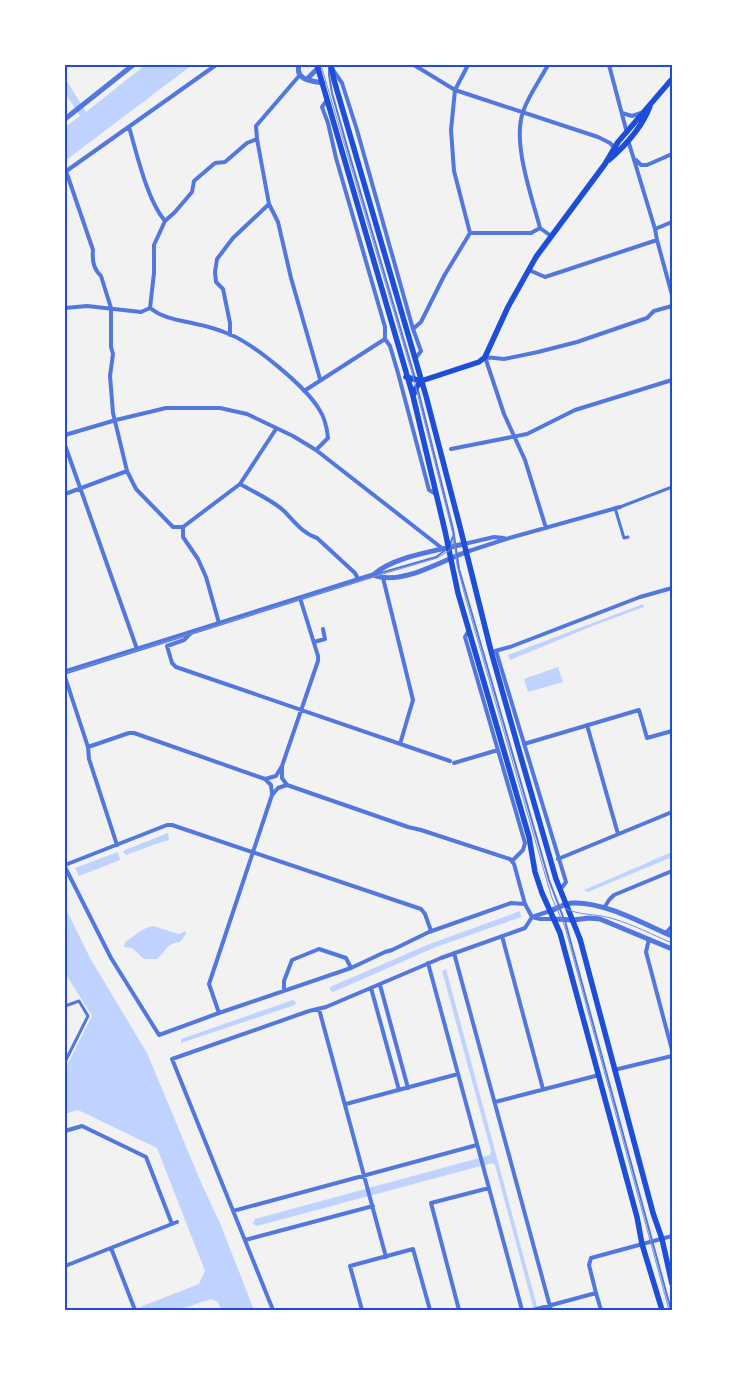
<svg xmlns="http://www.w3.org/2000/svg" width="737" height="1375" viewBox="0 0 737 1375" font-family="Overpass,sans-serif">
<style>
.water{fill:#bfd3fe}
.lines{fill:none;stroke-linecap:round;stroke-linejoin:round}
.service{stroke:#5277de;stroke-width:2}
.pedestrian{stroke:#5277de;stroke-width:3}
.minor{stroke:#5277de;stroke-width:4}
.tertiary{stroke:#5277de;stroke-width:5}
.secondary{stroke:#1d4ed8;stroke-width:5.5}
.tram{stroke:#7290e2;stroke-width:1}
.neatline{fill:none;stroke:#1d4ed8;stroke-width:2}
</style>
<rect width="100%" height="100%" fill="#f2f2f2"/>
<path class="water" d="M145,65H192L65,161V127L80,116L65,93V78L86,112Z
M643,604L644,607L595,625L510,660L508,655Z
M558,667L563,682L528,692L524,679Z
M168,833L169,840L159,843L126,855L123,852L125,850Z
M118,852L120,860L79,876L75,868Z
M672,852V857L588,892L584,890Z
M65,907L90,958L147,1053L203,1187L220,1223L254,1310H221L218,1302L211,1299L178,1310H141L140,1307L199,1284L205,1271L157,1148L78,1110L65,1114V1069L92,1016L65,973Z
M520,911L521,917L436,947L333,992L330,990V987L427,945Z
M153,926L179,934L185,931L186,934L180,942C167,943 166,951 157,959H144L132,948L124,947L125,942C137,935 138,930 153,926Z
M446,969L538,1310H534L495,1165L492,1163L257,1226L253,1224L255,1219L490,1155L491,1151L442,971Z
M293,1000L296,1002L295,1005L181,1043V1039Z"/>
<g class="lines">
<path class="service" d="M329,67V75L332,93L348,150L415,378
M418,390L453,529L459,569L549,880L563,917
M450,545L453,536
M377,574L436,557L447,549
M565,921L671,1310"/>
<path class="pedestrian" d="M620,507L672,487
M615,508L624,538L628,537
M65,1006L79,1001L88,1016L65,1062"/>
<path class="minor" d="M414,65L455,90L598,137L610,143L614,147
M609,65L627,133
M333,70L342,83L357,130L413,329L421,351L415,359
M327,100L322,107L328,123L336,158L385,327V339L390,346L398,373L429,490L436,494
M622,113L632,116L641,113
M129,127C137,154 147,200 165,221
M257,139L269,204L278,222L291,278L320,379
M628,140L655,229L657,240L672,295
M636,160L641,165H647L672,154
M66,171L93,250C92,259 93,269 101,276L111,308V347L113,354L110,376L113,413L127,471L136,489L173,527H183V537L198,559L206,577L219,623
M65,172L216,65
M540,228C532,197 512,143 523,112C528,96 540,80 548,65
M540,228L551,236
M655,229L672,222
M470,233H531L540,228
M529,270L545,277L657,240
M65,308L87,306L141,312L150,308C164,319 179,320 196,324C207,326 219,330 229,334C254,344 305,386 319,409C325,418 327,428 328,438L316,450
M150,308L154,273V245L165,221L175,212L192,192L194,181L215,163L225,162L247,143L257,139L256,126L299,76
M413,329L421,322L444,276L470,233L454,171L451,130L455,90L468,65
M230,335V323L223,289L216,282L215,272L217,259L233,238L269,204
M304,391L385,339
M65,435L116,420L166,408H220L247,414L293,436L316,450L443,549
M65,445L137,649
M451,449L527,434L575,410L672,380
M240,484C254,492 272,500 284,511C294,521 302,533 317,538L355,573L358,579
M65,494L127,471
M183,527L240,484L276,429
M546,528L525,460L504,414L485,357L504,359L538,352L577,342L647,318L654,311L672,306
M464,544L494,537L504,538
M466,552L506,539L620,507
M383,578L413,700L400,744
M469,630L465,637L525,843L523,850L512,861
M192,632L184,640L167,646L172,663L176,667L450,761
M314,642L325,639L323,629
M495,651L510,647L640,597L672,588
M496,651L566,882L560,890
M65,677L88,747L89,759L117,845
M587,725L618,834
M524,744L639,710L647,738L672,731
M88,747L129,733H134L265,779L271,785L272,794
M454,763L498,750
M282,766V778L287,785L408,827L421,830L510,859L514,864L525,904L532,917L540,919H554
M265,779L276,776L282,766L318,661V656L300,598
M558,859L672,812
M65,865L167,825H172L421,909L425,914L431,931
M65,867L111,958L159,1035L219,1013L351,968L385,952L392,950L429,932L511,903L525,904
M604,908L609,900L614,895L672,871
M666,933L672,926
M502,936L543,1089
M649,939L646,952L672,1050
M454,953L551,1310
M428,963L522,1310
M380,985L408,1088
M371,988L399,1090
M284,990V981L292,960L319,949L346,958L351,968
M319,1009L386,1257
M219,1013L209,984L272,795L278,788L287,785
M614,1070L672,1056
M495,1102L599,1075
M346,1104L458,1074
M65,1131L82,1126L146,1157L172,1224
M233,1211L477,1145
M245,1240L373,1206
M111,1248L135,1310
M65,1266L177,1222
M596,1293L601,1310
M273,1310L172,1059L309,1011L326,1007L441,958L525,928L532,917L550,911
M362,1310L350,1266L413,1249L430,1310
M459,1310L431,1203L489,1188
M533,1310L596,1293L589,1265L591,1258L672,1236"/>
<path class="tertiary" d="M299,65C295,80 311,81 323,83
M307,79L318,68
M65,119L133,65
M373,575C401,586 439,562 466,552
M65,672L373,575C394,556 436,551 464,544
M550,911C558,908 564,904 572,903C603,901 644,924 672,936
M554,919L573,920L589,918L600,919L672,949"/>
<path class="secondary" d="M317,65L413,396L445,531L458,593L529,837L535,872L542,893L560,933L637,1217L642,1244L662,1310
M331,65L334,80L426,396L460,527L491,651L518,747L556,879L580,939L653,1213L662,1239L672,1284
M609,160C626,145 642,128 650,106
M406,377L421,381L479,362L485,357L508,307L536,257L605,164L618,142L672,79
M413,396L416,388L421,381"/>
<path class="tram" d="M321,65L414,380L453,534L457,565L465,596L544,871L552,898L565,927L669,1310
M65,673L359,581L437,558L449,551L454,541
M556,901C572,918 594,912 614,919C634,925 653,935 672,943"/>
</g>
<rect width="737" height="1375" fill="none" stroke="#ffffff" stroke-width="132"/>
<rect x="66" y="66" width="605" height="1243" class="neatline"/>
</svg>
